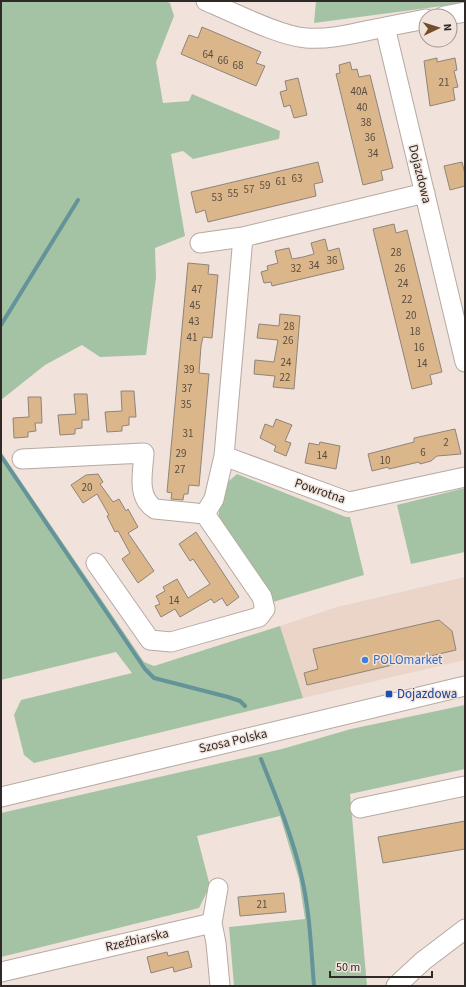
<svg xmlns="http://www.w3.org/2000/svg" width="466" height="987" viewBox="0 0 466 987" font-family="'Source Sans 3',sans-serif">
<style>
.built{fill:#ead5c8}
.green{fill:#a4c3a4}
.lines{fill:none;stroke-linecap:round;stroke-linejoin:round}
.stream{stroke:#649399;stroke-width:4}
.building{fill:#dbb68a;stroke:#8e847a}
.minor-casing{stroke:#b6a9a1;stroke-width:21}
.minor{stroke:#fff;stroke-width:19}
.shop-dot{fill:#3f7fe0;stroke:#f1e3db;stroke-width:1.5}
.transit-dot{fill:#1a4fb4;stroke:#f1e3db;stroke-width:1.5}
.labels{text-anchor:middle;dominant-baseline:central;stroke-width:3;stroke-linejoin:round;paint-order:stroke}
.number-label{font-size:11px;fill:#5a4d40}
.street-label{font-size:13px;fill:#2f2a27;stroke:#f1e3db}
.shop-label{font-size:13px;fill:#366cbe;stroke:#f1e3db;text-anchor:start}
.transit-label{font-size:13px;fill:#164399;stroke:#f1e3db;text-anchor:start}
</style>
<rect width="100%" height="100%" fill="#f1e3db"/>
<path class="built" d="M465,577V660L303,698L280,626L337,607Z"/>
<path class="green" d="M1,1H165L170,3L174,16L156,62L163,103L189,101L192,94L280,131L279,139L193,159L183,151L171,154L185,236L155,248L156,278L146,355L100,357L82,345L45,365L1,400Z
M316,1H465V3L314,23Z
M1,452L144,662L154,666L280,626L303,698L34,763L24,755L14,715L21,700L132,673L116,652L1,680Z
M237,474L346,517H350L364,575L273,602L218,524L221,488Z
M465,488V552L411,564L397,505Z
M465,705V769L350,794L367,986H234L229,927L305,919L299,879L280,816L197,836L210,886L199,908L1,957V813L282,749L351,729Z"/>
<g class="lines">
<path class="stream" d="M1,325L78,200
M1,456L145,669L154,678L228,697L240,701L245,706
M261,759C276,797 292,835 301,874C310,911 311,949 314,986"/>
</g>
<path class="building" d="M202,27L261,52L256,63L265,66L256,86L181,54L189,35L198,38Z
M437,58V62L455,58L457,70L454,71L458,87L453,88L455,100L430,106L424,61Z
M350,62L352,70L357,69L359,77L370,75L393,168L381,171L383,180L363,185L336,74L340,73L339,65Z
M298,78L307,115L294,118L290,105L284,107L280,92L287,90L285,81Z
M318,162L323,182L314,184L316,196L208,222L205,210L196,213L191,192Z
M462,162L465,174V186L450,190L444,166Z
M394,224L396,233L407,230L442,372L430,375L432,384L412,389L373,229Z
M325,239L328,251L339,248L344,269L272,286L271,282L264,283L261,272L268,270L267,266L278,263L275,251L289,248L292,259L303,257L314,254L311,243Z
M188,263L209,265L208,274L218,275L212,338L203,337L201,346L199,373L209,374L199,486L189,485L188,494H184L183,500L171,499L172,493L167,492Z
M280,314L300,316L294,389L273,387L275,376L254,374L255,360L274,362L278,340L257,338L259,324L279,326Z
M121,391H134L136,417H129V425L122,426V431L107,432L105,412L122,411Z
M74,394H87L89,420H82V428L75,429V434L60,435L58,415L76,414Z
M28,397H41L42,423H35L36,431L28,432V437L14,438L13,418L29,417Z
M276,419L292,425L285,441L291,443L286,456L274,451L276,446L260,438L265,424L273,427Z
M455,429L461,454L437,456L431,461L420,464L419,462L389,469L388,467L372,471L368,454L414,442V438Z
M320,442L340,446L336,469L305,463L309,443L319,445Z
M98,474L103,482L100,484L113,502L119,499L126,511L128,509L138,527L128,533L154,571L138,583L122,559L130,553L118,531L115,532L107,516L109,515L97,494L83,503L71,485L86,475Z
M196,532L239,597L227,606L222,598L214,603L211,599L180,617L175,609L161,617L155,606L160,604L156,596L165,591L163,587L177,579L188,598L210,584L193,559L190,561L179,544Z
M439,620L452,631L456,650L307,685L304,673L318,669L313,649Z
M465,821V849L383,863L378,837Z
M284,893L286,912L240,916L238,897Z
M188,951L192,967L174,972L173,967L151,973L147,957L167,952L168,956Z"/>
<g class="lines">
<g class="minor-casing">
<path id="minor" d="M206,1C233,12 279,36 306,38C332,40 359,32 385,27
M444,16L465,12
M426,19L385,27L465,362
M425,193L243,237L224,456L349,502L465,477
M200,243L243,237
M22,459L144,453C143,472 136,497 155,509L205,514L214,499L224,456
M96,563L150,640L171,642L259,617L265,609L262,597L205,514
M1,797L465,686
M360,808L465,786
M212,923L218,888
M1,972L212,923L216,943L220,986
M396,986L423,961L465,929"/>
</g>
<use href="#minor" class="minor"/>
</g>
<circle class="shop-dot" cx="365" cy="660" r="4"/>
<rect class="transit-dot" x="385" y="690" width="8" height="8" rx="2"/>
<g class="labels">
<g class="number-label">
<text x="208" y="54">64</text>
<text x="223" y="60">66</text>
<text x="238" y="65">68</text>
<text x="444" y="82">21</text>
<text x="359" y="91">40A</text>
<text x="362" y="107">40</text>
<text x="366" y="122">38</text>
<text x="370" y="137">36</text>
<text x="373" y="153">34</text>
<text x="297" y="178">63</text>
<text x="281" y="181">61</text>
<text x="265" y="185">59</text>
<text x="249" y="189">57</text>
<text x="233" y="193">55</text>
<text x="217" y="197">53</text>
<text x="396" y="252">28</text>
<text x="332" y="260">36</text>
<text x="314" y="265">34</text>
<text x="296" y="268">32</text>
<text x="400" y="268">26</text>
<text x="403" y="283">24</text>
<text x="197" y="289">47</text>
<text x="407" y="299">22</text>
<text x="195" y="305">45</text>
<text x="411" y="315">20</text>
<text x="194" y="321">43</text>
<text x="289" y="326">28</text>
<text x="415" y="331">18</text>
<text x="192" y="337">41</text>
<text x="288" y="340">26</text>
<text x="419" y="347">16</text>
<text x="286" y="362">24</text>
<text x="422" y="363">14</text>
<text x="189" y="369">39</text>
<text x="285" y="377">22</text>
<text x="187" y="388">37</text>
<text x="186" y="404">35</text>
<text x="188" y="433">31</text>
<text x="446" y="442">2</text>
<text x="423" y="452">6</text>
<text x="181" y="453">29</text>
<text x="322" y="455">14</text>
<text x="385" y="460">10</text>
<text x="180" y="469">27</text>
<text x="87" y="487">20</text>
<text x="174" y="600">14</text>
<text x="262" y="904">21</text>
</g>
<g class="street-label">
<text transform="translate(420 174) rotate(76)">Dojazdowa</text>
<text transform="translate(320 491) rotate(19)">Powrotna</text>
<text transform="translate(233 741) rotate(-13)">Szosa Polska</text>
<text transform="translate(137 940) rotate(-13)">Rzeźbiarska</text>
</g>
<g class="shop-label">
<text x="373" y="660">POLOmarket</text>
</g>
<g class="transit-label">
<text x="397" y="694">Dojazdowa</text>
</g>
</g>
<rect width="466" height="987" fill="none" stroke="#2f2a27" stroke-width="4"/>
<g transform="translate(438 28) rotate(86)"><circle r="19" fill="#f1e3db" stroke="#a39993"/>
<path d="M0-3L7 15L0 10L-7 15Z" fill="#744e2a"/>
<text y="-6" font-size="11" font-weight="bold" text-anchor="middle" fill="#2f2a27">N</text>
</g>
<path d="M330 971v6h102v-6" fill="none" stroke="#2f2a27" stroke-width="2"/>
<text x="336" y="971" font-size="12" fill="#2f2a27" stroke="#f1e3db" stroke-width="3" paint-order="stroke">50 m</text>
</svg>
